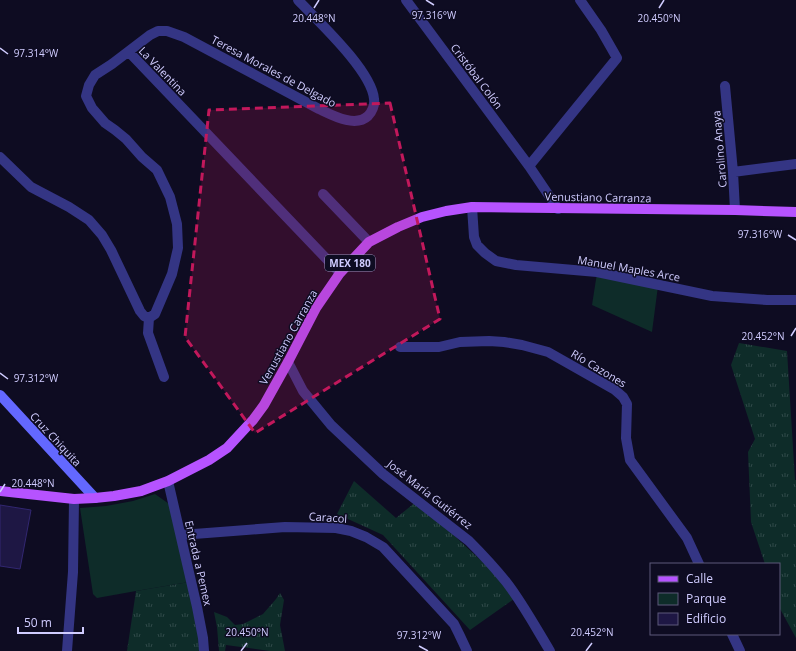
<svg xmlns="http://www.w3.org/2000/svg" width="796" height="651" viewBox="0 0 796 651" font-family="'Open Sans',sans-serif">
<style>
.grass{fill:url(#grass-tufts)}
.park{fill:#0e2c29}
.building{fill:#1e1744;stroke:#322771}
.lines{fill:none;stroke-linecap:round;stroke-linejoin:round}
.street{stroke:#343584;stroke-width:10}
.secondary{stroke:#6368ff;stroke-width:10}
.primary{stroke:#b653ff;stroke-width:10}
.marked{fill:#c2185b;fill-opacity:0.2;stroke:#c2185b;stroke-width:3;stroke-dasharray:8 5;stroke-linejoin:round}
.ticks{fill:none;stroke:#d0ccff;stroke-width:1.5}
.labels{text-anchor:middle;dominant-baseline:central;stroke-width:3;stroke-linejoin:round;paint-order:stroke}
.shield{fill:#0e0c22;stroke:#9692bd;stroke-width:1}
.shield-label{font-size:10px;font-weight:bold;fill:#d0ccff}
.street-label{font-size:11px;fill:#d0ccff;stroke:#0e0c22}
.ticks-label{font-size:10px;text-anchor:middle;fill:#d0ccff;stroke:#0e0c22;stroke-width:3;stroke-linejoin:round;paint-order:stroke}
</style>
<defs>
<pattern id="grass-tufts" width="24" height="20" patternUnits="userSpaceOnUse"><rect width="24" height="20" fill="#0e2c29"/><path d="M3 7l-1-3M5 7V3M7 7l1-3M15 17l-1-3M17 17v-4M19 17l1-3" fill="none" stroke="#304949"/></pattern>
</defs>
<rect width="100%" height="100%" fill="#0e0c22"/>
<path class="grass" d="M739,343L787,351L795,480H796V638L779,607V564H765L751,522L748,452L755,439L731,365Z
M354,481L396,518L417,501L504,582L514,599L470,630L383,535L337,514Z
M189,582L202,651H127L136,591Z
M280,593L284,600L280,625L285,651H270L226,645L225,651H219L217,627L214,612L227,617L235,625L243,624L263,614L276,599Z"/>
<path class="park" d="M597,273L658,286L652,332L592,305Z
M155,494L172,506L189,582L136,591L97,598L93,594L80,508L106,506L133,501Z"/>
<path class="building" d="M0,505L31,510L20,569L0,566Z"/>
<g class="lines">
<path class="street" d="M406,0L529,166L558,209
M129,52L340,273
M725,86L733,172L735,210
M0,157L31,187L69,207L89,220L102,235L111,250L140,311L144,316L149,318
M529,166L617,58L601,30L580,0
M733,172L796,164
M323,194L369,242
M472,207L474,237L477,245L485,253L496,261L516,265L597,272L712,296L767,300H796
M149,318L155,314L172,274L178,248L177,224L170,197L157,170L142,157L126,139L115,130L105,123L92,108L86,96L89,85L95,75L112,64L150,35L158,31H167L184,37L319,109C332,115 355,128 368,116C372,112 375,105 374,99C372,71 318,21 298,0
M149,318L148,333L164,377
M400,347H439L460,342L489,341L504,342L522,345L548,352L615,390L623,397L627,404L626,438L630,460L687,538L699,564
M288,362L303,391L331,425L383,474L469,541C482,554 495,568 507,583C523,604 536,628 550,651
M168,481L197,607L203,638L204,651
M181,535L285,527L336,528L351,531L366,537L383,547L454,624L459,634L467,651
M732,634L740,651
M67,651L73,572L74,499"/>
<path class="secondary" d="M0,395L95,498"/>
<path class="primary" d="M0,491L74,499L95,498L114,496L141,491L168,481L209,460L227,448L253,420L264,405L288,362L316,308L340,273L369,242L398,227L422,217L446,211L472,207L735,210L796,212"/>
</g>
<path class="marked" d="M390,103L440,319L255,433L185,337L209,110Z"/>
<path class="ticks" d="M426,0L434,5M314,8L319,0M659,8L664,0M0,48L8,54M788,235L796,240M791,336L796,328M0,373L8,379M0,492L5,484M419,646L428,651M241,651L247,643M586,651L592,643"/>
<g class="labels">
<rect class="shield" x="325" y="255" width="50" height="16" rx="3"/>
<g class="shield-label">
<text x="350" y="263">MEX 180</text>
</g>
<g class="street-label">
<text transform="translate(163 71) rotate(46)">La Valentina</text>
<text transform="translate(274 71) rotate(28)">Teresa Morales de Delgado</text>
<text transform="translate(477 76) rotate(53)">Cristóbal Colón</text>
<text transform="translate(719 149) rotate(-95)">Carolino Anaya</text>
<text transform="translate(598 197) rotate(1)">Venustiano Carranza</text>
<text transform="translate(629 268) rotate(10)">Manuel Maples Arce</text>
<text transform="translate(288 337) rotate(-61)">Venustiano Carranza</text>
<text transform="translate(599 368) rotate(31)">Río Cazones</text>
<text transform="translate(56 439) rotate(47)">Cruz Chiquita</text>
<text transform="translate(430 494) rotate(38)">José María Gutiérrez</text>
<text transform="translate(328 517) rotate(4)">Caracol</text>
<text transform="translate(199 563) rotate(77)">Entrada a Pemex</text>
</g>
</g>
<g class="ticks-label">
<text x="434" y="19">97.316°W</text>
<text x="314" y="22">20.448°N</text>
<text x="659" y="22">20.450°N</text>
<text x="36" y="57">97.314°W</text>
<text x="760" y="238">97.316°W</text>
<text x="763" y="340">20.452°N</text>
<text x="36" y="382">97.312°W</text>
<text x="33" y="487">20.448°N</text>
<text x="247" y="636">20.450°N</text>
<text x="592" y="636">20.452°N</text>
<text x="419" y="639">97.312°W</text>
</g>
<rect x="650" y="563" width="130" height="72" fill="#0e0c22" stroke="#5c597a"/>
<rect x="658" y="576" width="20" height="6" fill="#b653ff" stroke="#5c597a"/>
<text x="686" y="583" font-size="12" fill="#d0ccff">Calle</text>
<rect x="658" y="593" width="20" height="12" fill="#0e2c29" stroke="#5c597a"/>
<text x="686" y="603" font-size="12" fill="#d0ccff">Parque</text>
<rect x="658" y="613" width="20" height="12" fill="#1e1744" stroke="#5c597a"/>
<text x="686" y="623" font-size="12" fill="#d0ccff">Edificio</text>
<path d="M18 627v6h65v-6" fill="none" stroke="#d0ccff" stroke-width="2"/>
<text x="24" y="627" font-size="12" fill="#d0ccff" stroke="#0e0c22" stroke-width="3" paint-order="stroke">50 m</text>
</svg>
